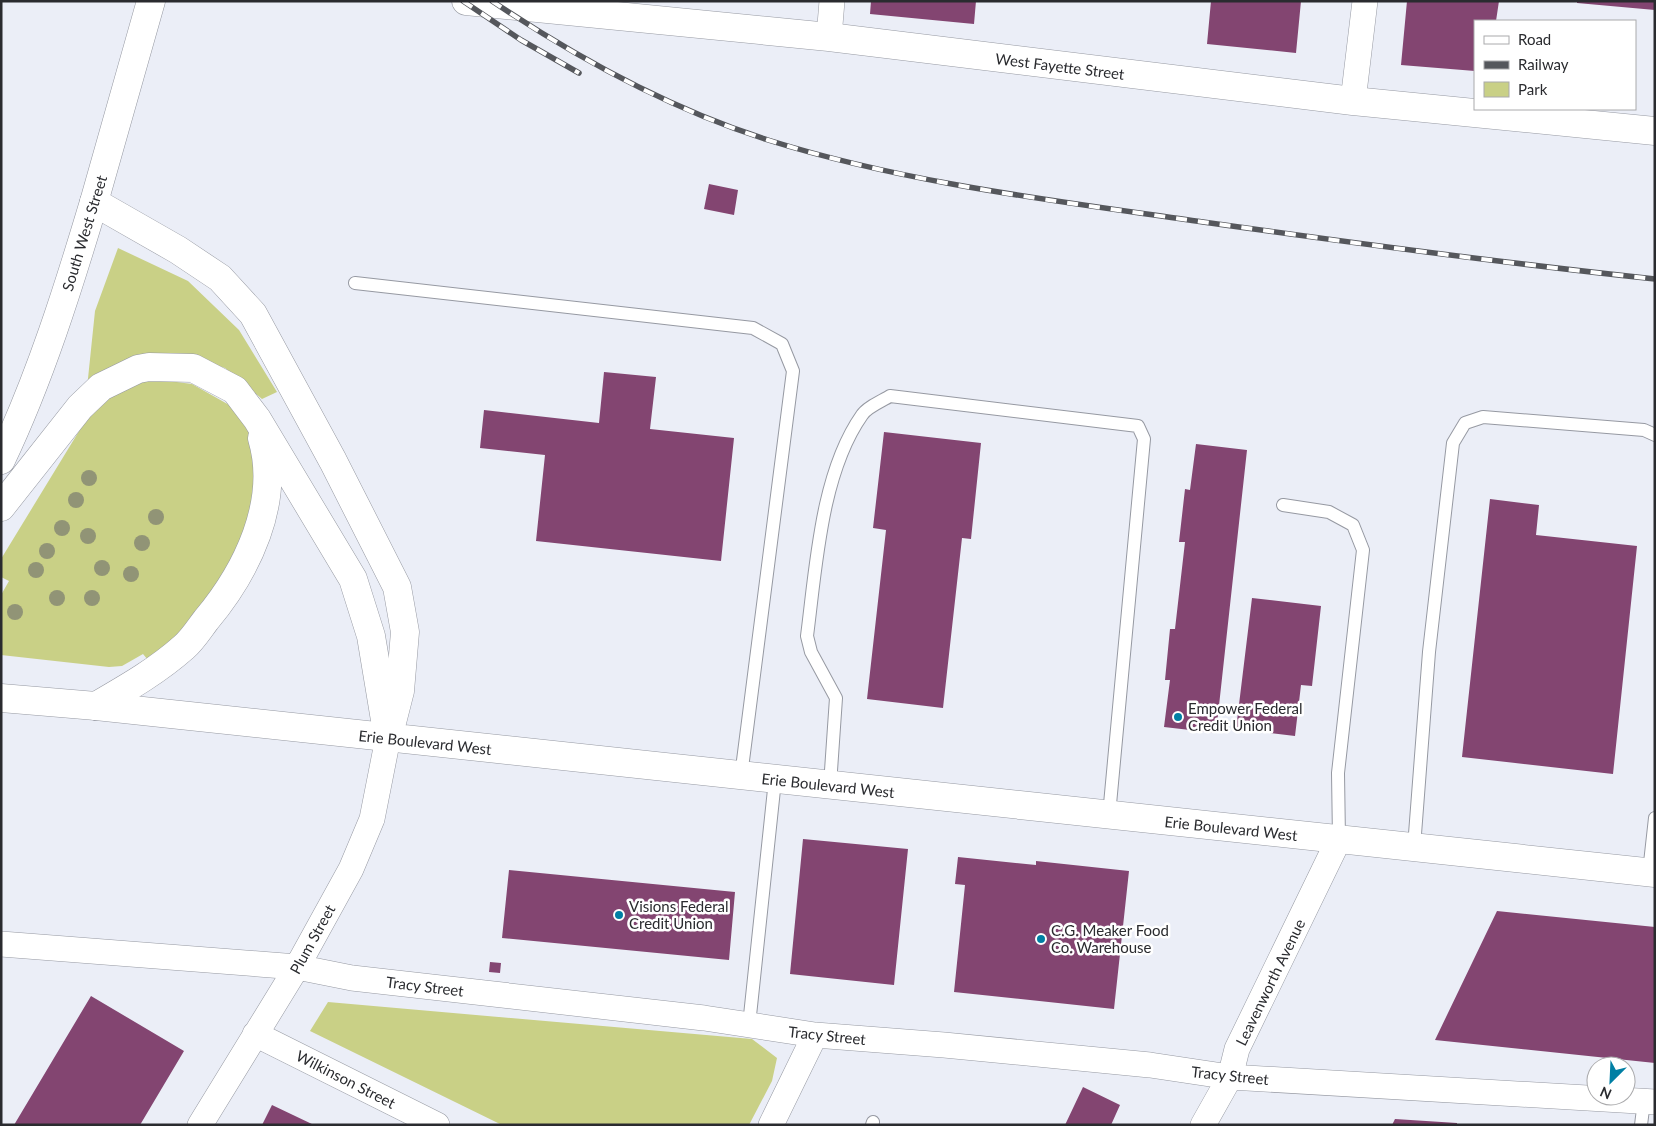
<svg xmlns="http://www.w3.org/2000/svg" width="1656" height="1126" viewBox="0 0 1656 1126" font-family="Lato,sans-serif">
<style>
.green{fill:#c9d086}
.building{fill:#834571}
.lines{fill:none;stroke-linecap:round;stroke-linejoin:round}
.service-casing{stroke:#9699a2;stroke-width:14}
.minor-casing{stroke:#9699a2;stroke-width:26}
.tertiary-casing{stroke:#9699a2;stroke-width:29}
.secondary-casing{stroke:#9699a2;stroke-width:29}
.primary-casing{stroke:#9699a2;stroke-width:29}
.motorway-casing{stroke:#9699a2;stroke-width:29}
.service{stroke:#fff;stroke-width:12}
.minor{stroke:#fff;stroke-width:25}
.tertiary{stroke:#fff;stroke-width:28}
.secondary{stroke:#fff;stroke-width:28}
.primary{stroke:#fff;stroke-width:28}
.motorway{stroke:#fff;stroke-width:28}
.rail-casing{stroke:#55575c;stroke-width:5.5}
.rail{stroke:#fff;stroke-width:4;stroke-dasharray:11;stroke-linecap:butt}
.tree{fill:#919476}
.poi-dot{fill:#007fa4;stroke:#fff;stroke-width:2}
.labels{text-anchor:middle;dominant-baseline:central;stroke-width:5;stroke-linejoin:round;paint-order:stroke}
.street-label{font-size:15px;fill:#2a2b2f;stroke:#fff}
.poi-label{font-size:15px;fill:#2a2b2f;stroke:#fff;text-anchor:start}
</style>
<rect width="100%" height="100%" fill="#ebeef7"/>
<path class="green" d="M118,248L188,281L239,330L277,392L262,399L225,368L187,356L87,388L95,311Z
M146,378L192,384L231,406L252,436L257,478L250,514L231,564L209,603L174,640L148,660L143,654L122,666L109,667L1,655V595L9,581L1,577V559L84,423L115,393Z
M328,1002L752,1039L777,1058L772,1081L749,1125H502L310,1031Z"/>
<path class="building" d="M871,1H976L974,24L870,14Z
M1211,1H1301L1296,53L1207,44Z
M1407,1H1499L1496,21H1475V71L1401,65Z
M1577,1H1655V10L1577,3Z
M709,184L738,190L734,215L704,209Z
M604,372L656,377L650,429L734,438L721,561L536,541L545,455L480,448L484,410L599,423Z
M884,432L981,443L971,539L962,538L943,708L867,699L886,530L873,528Z
M1196,444L1247,450L1216,733L1164,727L1170,680H1165L1170,629H1175L1185,542H1179L1185,489L1190,490Z
M1490,499L1539,505L1536,535L1637,546L1613,774L1462,757Z
M1252,598L1321,606L1312,686L1301,685L1295,736L1236,729Z
M803,839L908,849L894,985L790,974Z
M958,857L1036,865V861L1129,871L1114,1009L954,992L965,885L955,884Z
M509,870L735,892L729,960L502,938Z
M1497,911L1655,927V1063L1435,1040Z
M490,962L501,963L500,973L489,972Z
M91,996L184,1051L140,1125H14Z
M1083,1087L1120,1105L1111,1125H1065Z
M272,1105L314,1125H262Z
M1395,1119L1457,1123V1125H1392Z"/>
<g class="lines">
<g class="service-casing">
<path id="service" d="M355,283L753,328L782,344L793,371L741,776
M1283,505L1329,512L1353,525L1363,550L1338,773L1339,839
M830,785L836,698L811,652L807,636C816,567 821,473 862,415C867,407 882,401 890,396L1138,426L1144,439L1109,815
M1414,847L1429,652L1453,443L1465,423L1483,417L1644,430L1655,435
M1649,872L1655,818
M749,1025L775,780
M872,1125L873,1122
M1641,1125L1644,1101"/>
</g>
<g class="minor-casing">
<path id="minor" d="M829,37L832,1
M1353,101L1365,1
M1,944L297,967L352,978L704,1018L815,1035L944,1045L1150,1065L1230,1077L1655,1102
M255,1034L437,1125
M200,1125L297,967L351,869L372,819L388,738
M771,1125L815,1035
M1203,1125L1230,1077L1237,1049L1339,839"/>
</g>
<g class="tertiary-casing">
<path id="tertiary" d="M466,1L829,37L1353,101L1655,131"/>
</g>
<g class="secondary-casing">
<path id="secondary" d="M151,1L94,202L178,250L220,278L253,314L333,461L397,587L405,632L400,691L388,738
M96,706L1655,873"/>
</g>
<g class="primary-casing">
<path id="primary" d="M1,698L96,706"/>
</g>
<g class="motorway-casing">
<path id="motorway" d="M1,460C40,378 68,289 94,202
M1,507L80,407L101,387L138,369L149,367L193,368L235,390L257,419L353,579L371,636L388,738
M96,706C127,688 157,671 184,647C193,639 199,629 206,620C247,571 281,502 262,438"/>
</g>
<use href="#service" class="service"/>
<use href="#minor" class="minor"/>
<use href="#tertiary" class="tertiary"/>
<use href="#secondary" class="secondary"/>
<use href="#primary" class="primary"/>
<use href="#motorway" class="motorway"/>
<g class="rail-casing">
<path id="rail" d="M463,1L521,40L579,73
M492,1C577,58 670,109 768,140C909,184 1057,201 1203,222C1353,243 1504,263 1655,279"/>
</g>
<use href="#rail" class="rail"/>
</g>
<g class="tree">
<circle cx="89" cy="478" r="8"/>
<circle cx="76" cy="500" r="8"/>
<circle cx="156" cy="517" r="8"/>
<circle cx="62" cy="528" r="8"/>
<circle cx="88" cy="536" r="8"/>
<circle cx="142" cy="543" r="8"/>
<circle cx="47" cy="551" r="8"/>
<circle cx="102" cy="568" r="8"/>
<circle cx="36" cy="570" r="8"/>
<circle cx="131" cy="574" r="8"/>
<circle cx="57" cy="598" r="8"/>
<circle cx="92" cy="598" r="8"/>
<circle cx="15" cy="612" r="8"/>
</g>
<g class="poi-dot">
<circle cx="1178" cy="717" r="5"/>
<circle cx="619" cy="915" r="5"/>
<circle cx="1041" cy="939" r="5"/>
</g>
<g class="labels">
<g class="street-label">
<text transform="translate(1060 66) rotate(7)">West Fayette Street</text>
<text transform="translate(84 233) rotate(-73)">South West Street</text>
<text transform="translate(425 742) rotate(6)">Erie Boulevard West</text>
<text transform="translate(828 785) rotate(6)">Erie Boulevard West</text>
<text transform="translate(1231 828) rotate(6)">Erie Boulevard West</text>
<text transform="translate(312 939) rotate(-61)">Plum Street</text>
<text transform="translate(1270 982) rotate(-64)">Leavenworth Avenue</text>
<text transform="translate(425 986) rotate(7)">Tracy Street</text>
<text transform="translate(827 1035) rotate(6)">Tracy Street</text>
<text transform="translate(1230 1075) rotate(6)">Tracy Street</text>
<text transform="translate(346 1079) rotate(27)">Wilkinson Street</text>
</g>
<g class="poi-label">
<text x="1188" y="708">Empower Federal<tspan x="1188" dy="17">Credit Union</tspan></text>
<text x="629" y="906">Visions Federal<tspan x="629" dy="17">Credit Union</tspan></text>
<text x="1051" y="930">C.G. Meaker Food<tspan x="1051" dy="17">Co. Warehouse</tspan></text>
</g>
</g>
<rect width="1656" height="1126" fill="none" stroke="#2a2b2f" stroke-width="5"/>
<rect x="1474" y="20" width="162" height="90" fill="#ffffff" stroke="#aaaaac"/>
<rect x="1484" y="36" width="25" height="8" fill="#ffffff" stroke="#aaaaac"/>
<text x="1518" y="45" font-size="15" fill="#2a2b2f">Road</text>
<rect x="1484" y="61" width="25" height="8" fill="#55575c" stroke="#aaaaac"/>
<text x="1518" y="70" font-size="15" fill="#2a2b2f">Railway</text>
<rect x="1484" y="82" width="25" height="15" fill="#c9d086" stroke="#aaaaac"/>
<text x="1518" y="95" font-size="15" fill="#2a2b2f">Park</text>
<g transform="translate(1611 1081) rotate(204)"><circle r="24" fill="#ffffff" stroke="#aaaaac"/>
<path d="M0-4L9 19L0 12L-9 19Z" fill="#007fa4"/>
<text y="-8" font-size="14" font-weight="bold" text-anchor="middle" fill="#2a2b2f">N</text>
</g>
</svg>
